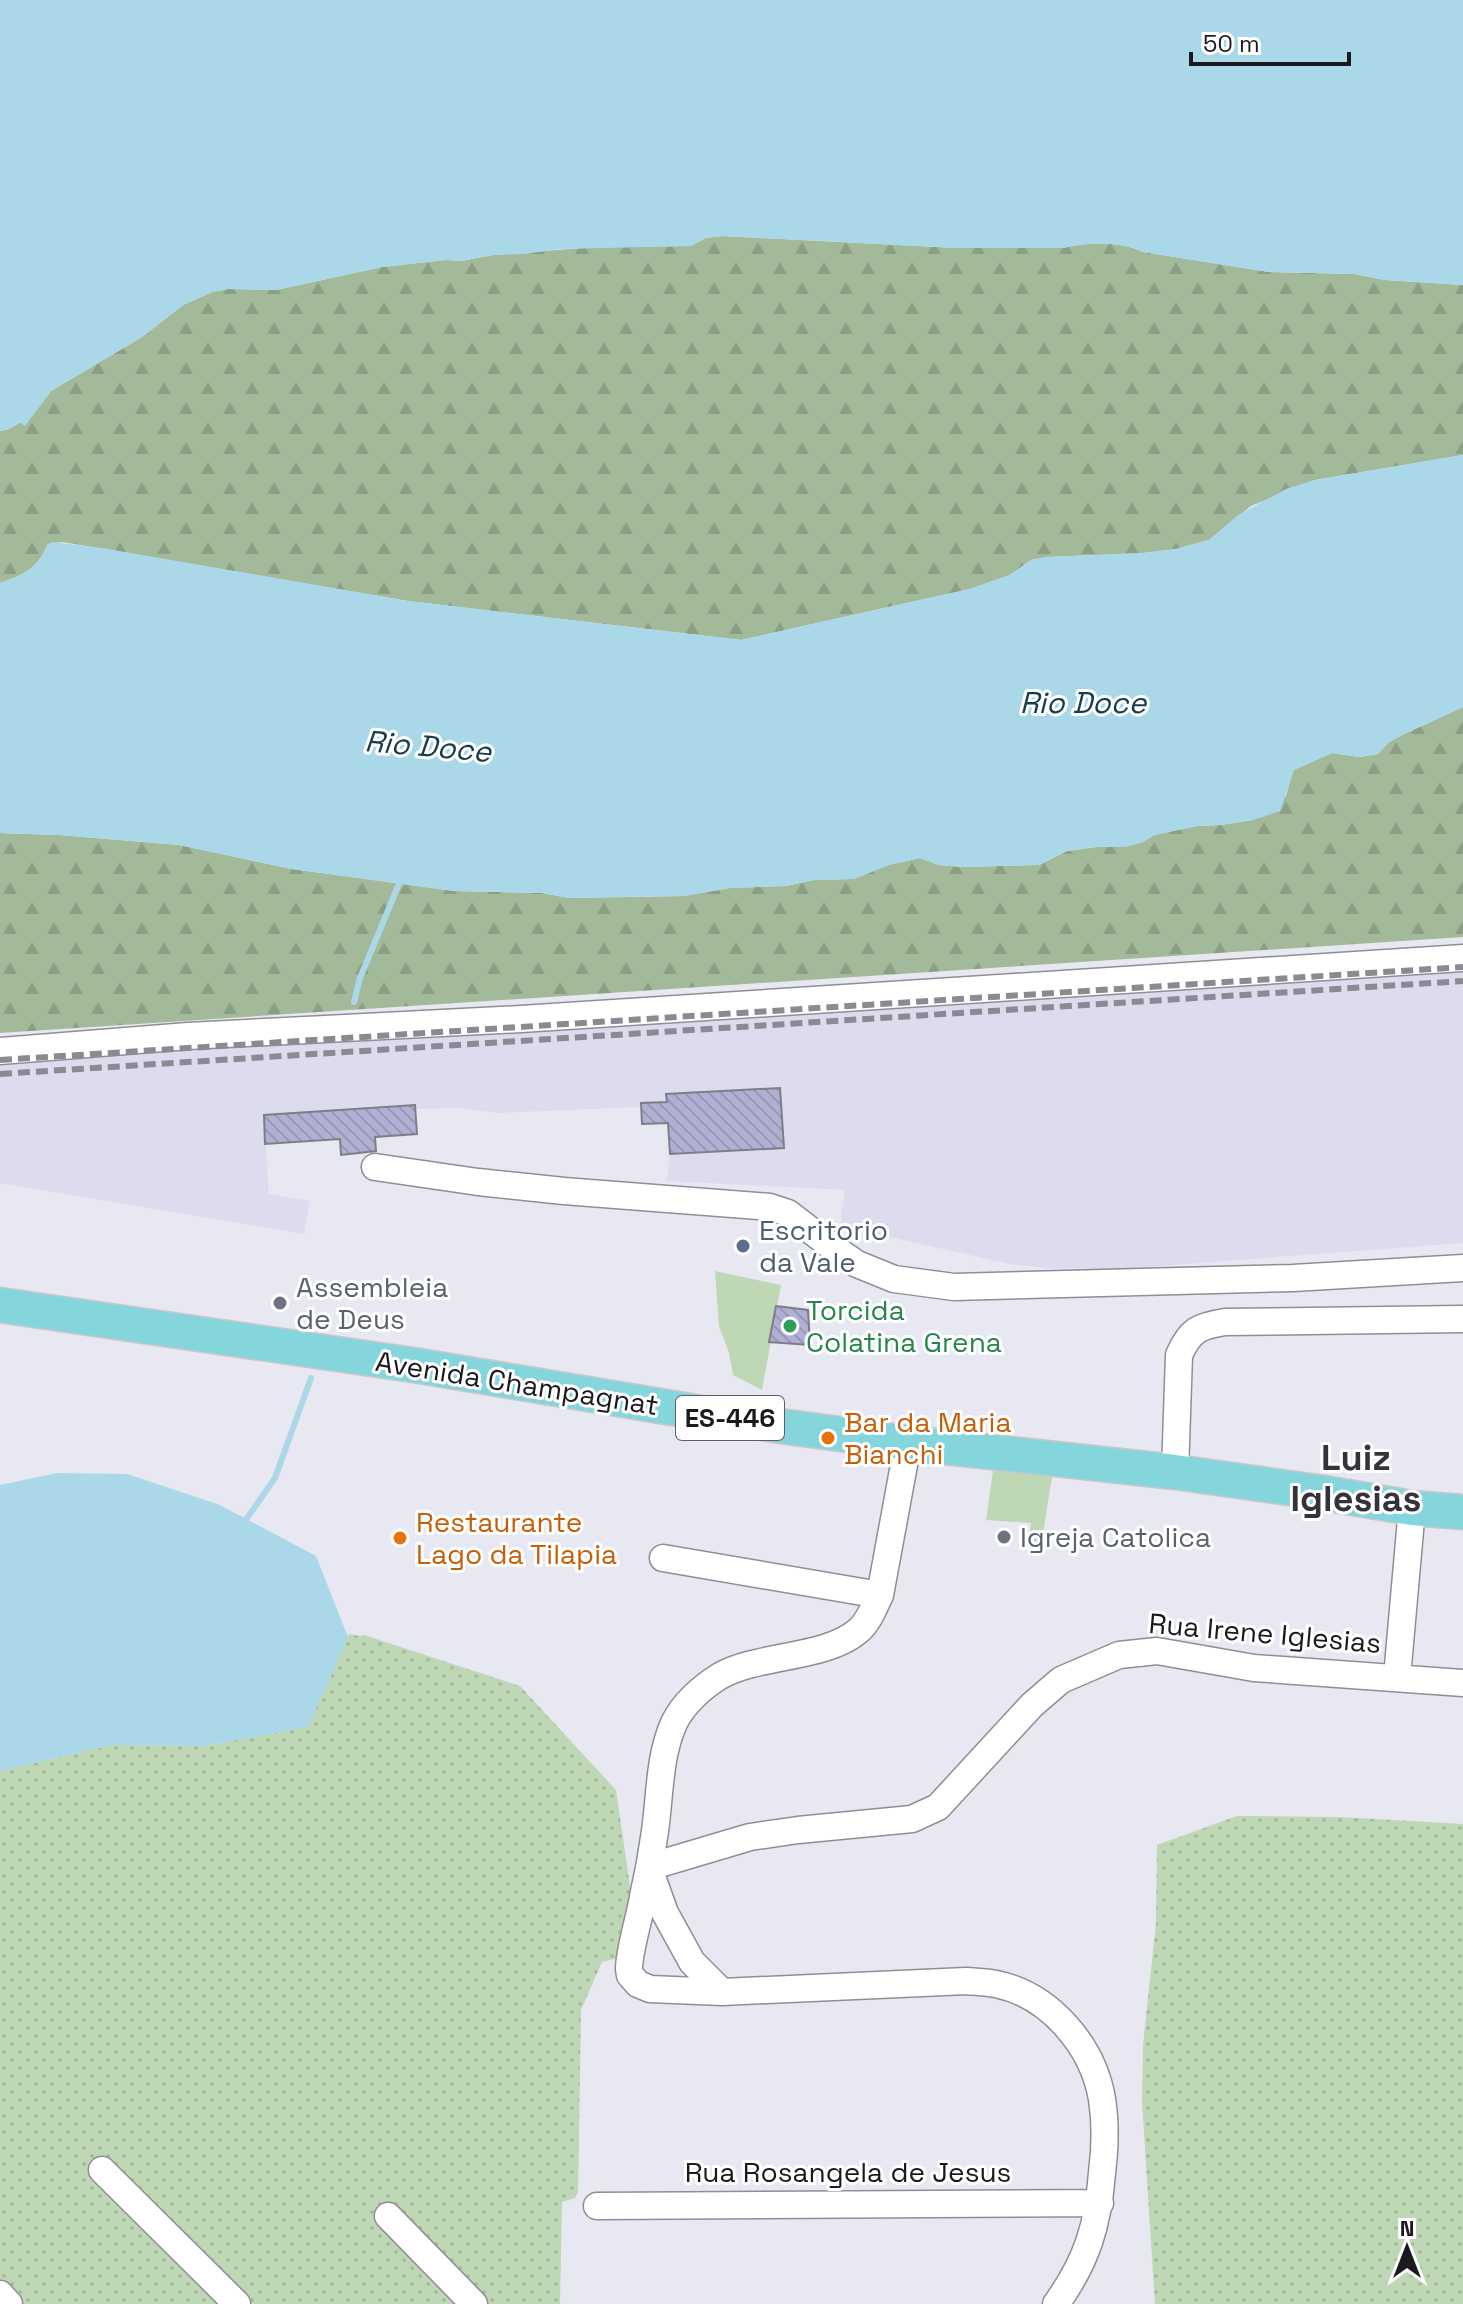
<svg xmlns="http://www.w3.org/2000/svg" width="1463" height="2304" viewBox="0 0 1463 2304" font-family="'Space Grotesk',sans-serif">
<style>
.built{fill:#dcdcee}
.grass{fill:url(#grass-dots)}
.forest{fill:url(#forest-firs)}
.park{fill:#bed7b5}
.water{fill:#abd8e9}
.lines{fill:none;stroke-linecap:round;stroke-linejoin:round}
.stream{stroke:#abd8e9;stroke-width:6}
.building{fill:url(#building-back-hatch);stroke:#7e7e87;stroke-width:2}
.minor-casing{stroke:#8e8e97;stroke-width:29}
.major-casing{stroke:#c8c8c9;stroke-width:37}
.minor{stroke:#fff;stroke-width:26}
.major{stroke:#85d5dd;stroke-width:34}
.rail{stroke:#8a8a92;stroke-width:6;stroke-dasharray:12 6;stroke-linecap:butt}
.service-dot{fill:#5c6f8a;stroke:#fff;stroke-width:3}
.worship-dot{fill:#6b7280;stroke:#fff;stroke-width:3}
.leisure-dot{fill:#2e9e5b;stroke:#fff;stroke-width:3}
.food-dot{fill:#e8710a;stroke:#fff;stroke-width:3}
.labels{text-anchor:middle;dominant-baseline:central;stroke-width:6;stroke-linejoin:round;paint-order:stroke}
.shield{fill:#fff;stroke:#5f5f62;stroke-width:2}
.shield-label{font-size:26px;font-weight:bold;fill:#1a1a1e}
.service-label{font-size:28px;fill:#4e5e75;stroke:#fff;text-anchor:start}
.worship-label{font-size:28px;fill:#5b616d;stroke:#fff;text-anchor:start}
.leisure-label{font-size:28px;fill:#27864d;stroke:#fff;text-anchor:start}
.street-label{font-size:28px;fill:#1a1a1e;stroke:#fff}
.food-label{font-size:28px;fill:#c56008;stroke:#fff;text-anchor:start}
.water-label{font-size:30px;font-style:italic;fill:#153d4a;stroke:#fff}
.district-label{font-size:36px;font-weight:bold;fill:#33333b;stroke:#fff}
</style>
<defs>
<pattern id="grass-dots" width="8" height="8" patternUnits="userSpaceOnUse" patternTransform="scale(2)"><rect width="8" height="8" fill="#bed7b5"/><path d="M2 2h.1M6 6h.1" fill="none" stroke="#a3b89b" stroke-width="1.8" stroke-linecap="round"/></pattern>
<pattern id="forest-firs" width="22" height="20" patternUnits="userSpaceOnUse" patternTransform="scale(2)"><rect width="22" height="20" fill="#a2ba9a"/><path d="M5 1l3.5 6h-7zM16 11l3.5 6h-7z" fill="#8b9f84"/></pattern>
<pattern id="building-back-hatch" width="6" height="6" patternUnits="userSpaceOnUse" patternTransform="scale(2)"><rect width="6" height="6" fill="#b0b0d5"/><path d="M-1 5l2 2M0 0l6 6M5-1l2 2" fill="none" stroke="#9797b6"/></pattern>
</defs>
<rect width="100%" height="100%" fill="#e8e8f3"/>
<path class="built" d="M1463,952V1243L1119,1269L1048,1268L1010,1264L840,1226L845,1190L667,1181L670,1154L668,1123L642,1124L641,1107L498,1113L461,1108L415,1109L414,1105L264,1115L269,1194L310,1201L304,1234L0,1183V1044Z"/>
<path class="grass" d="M349,1634L359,1636L364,1635L520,1686L616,1790L639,1948L637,1953L602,1962L581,2010L578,2192L575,2198L562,2202L560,2304H0V1771L111,1745L205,1746L308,1727Z
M1237,1816L1339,1817L1463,1824V2304H1155L1142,2102L1143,2045L1156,1923L1157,1845Z"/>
<path class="forest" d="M722,236L957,248H1063C1089,242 1119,241 1143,252L1269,272L1354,274L1385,280L1463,285V455L1315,480L1251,506L1209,540L1176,549L1143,553L1047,557L1031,560L1010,575L970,589L741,640L408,601L62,542L48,544C38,568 24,575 0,583V431L9,429L21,422L25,425L51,391L142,337L183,305L212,292L228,289L276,290L382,267L445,260L461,261L493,255L596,247L691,246L706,238Z
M1463,707V937L0,1033V833L60,835L179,845L292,869L454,891L542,893L570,898L683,896L730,888L786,886L814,880L854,879L888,865L920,858L939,865L962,867L1039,865L1067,851L1096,847H1124L1143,842L1154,835L1197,826L1221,825L1253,820L1286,796L1293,770L1332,753L1359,757L1378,754L1389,742L1402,735Z"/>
<path class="park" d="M715,1271L781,1285L762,1390L733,1375L729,1353L719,1326Z
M994,1463L1053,1471L1041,1545L1028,1543L1031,1523L986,1520Z"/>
<path class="water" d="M0,0H1463V285L1385,280L1354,274L1269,272L1143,252C1119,241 1089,242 1063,248H957L722,236L706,238L691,246L559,249L525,254L493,255L461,261L445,260L382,267L276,290L228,289L212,292L183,305L142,337L51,391L25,426L20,422L9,429L0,431Z
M1463,455V707L1402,735L1389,742L1378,754L1359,757L1332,753L1294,770L1280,811L1253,820L1221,825L1197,826L1154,835L1143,842L1124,847H1096L1067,851L1039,865L962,867L939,865L920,858L888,865L854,879L814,880L786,886L730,888L683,896L626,897L570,898L542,893L454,891L292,869L179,845L60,835L0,833V583C24,575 38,568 48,544L53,542L102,548L408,601L741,640L970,589L1010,575L1031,560L1047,557L1143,553L1176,549L1209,540L1238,515L1286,489L1315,480Z
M57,1473L127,1474L220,1505L316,1556L348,1637L308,1727L205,1746L111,1745L0,1771V1485Z"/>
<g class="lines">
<path class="stream" d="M354,1002L360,978L401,879
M243,1524L275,1478L311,1378"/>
</g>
<path class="building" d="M780,1088L784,1148L670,1154L668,1123L642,1124L641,1103L667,1102L666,1094Z
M415,1105L417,1134L375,1137L376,1151L341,1155L340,1139L265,1144L264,1115Z
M776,1306L808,1310L810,1345L769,1342Z"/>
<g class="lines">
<g class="minor-casing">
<path id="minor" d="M0,1051L188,1036L521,1019L1463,958
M375,1167L478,1182L564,1191L770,1207L788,1213L835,1249L857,1264L894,1279L954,1287L1293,1278L1463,1268
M908,1443L880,1595C874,1607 869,1622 858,1631C825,1659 759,1654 720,1676C702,1687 683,1704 674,1723C659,1756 660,1796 655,1831C652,1853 648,1875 643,1897C640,1917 629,1950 629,1969L630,1975L638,1984L650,1989L722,1992L966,1981C976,1982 986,1982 996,1984C1050,1995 1093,2046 1102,2099C1106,2124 1105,2149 1102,2173C1098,2225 1087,2261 1056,2304
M1175,1472L1179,1355C1190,1330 1199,1326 1225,1322L1463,1319
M663,1558L880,1595
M1397,1677L1412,1508
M649,1867L750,1837L798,1830L912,1819L938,1807L1032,1705L1061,1680L1119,1655L1157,1651L1254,1668L1463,1683
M650,1871L665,1913L692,1962L722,1992
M102,2170L237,2304
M597,2206L1100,2203
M388,2216L474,2304
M0,2294L9,2304"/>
</g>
<g class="major-casing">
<path id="major" d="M0,1305L413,1365L780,1426L908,1443L1175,1472L1324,1493L1412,1508L1463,1512"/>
</g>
<use href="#minor" class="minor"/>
<use href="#major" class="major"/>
<path class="rail" d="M0,1060L1463,967
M0,1074L1463,981"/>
</g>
<circle class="service-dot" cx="743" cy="1246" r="8"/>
<g class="worship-dot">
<circle cx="280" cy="1303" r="8"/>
<circle cx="1004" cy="1537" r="8"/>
</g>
<circle class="leisure-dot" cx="790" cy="1326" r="8"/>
<g class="food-dot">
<circle cx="828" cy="1438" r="8"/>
<circle cx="400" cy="1538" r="8"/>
</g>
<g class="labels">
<rect class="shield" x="676" y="1396" width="108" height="44" rx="6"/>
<g class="shield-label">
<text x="730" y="1418">ES-446</text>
</g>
<g class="service-label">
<text x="759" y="1230">Escritorio<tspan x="759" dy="32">da Vale</tspan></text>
</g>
<g class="worship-label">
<text x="296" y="1287">Assembleia<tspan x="296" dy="32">de Deus</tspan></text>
<text x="1020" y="1537">Igreja Catolica</text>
</g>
<g class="leisure-label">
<text x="806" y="1310">Torcida<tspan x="806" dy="32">Colatina Grena</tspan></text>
</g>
<g class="street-label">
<text transform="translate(517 1383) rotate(9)">Avenida Champagnat</text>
<text transform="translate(1265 1633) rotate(5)">Rua Irene Iglesias</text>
<text x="848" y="2172">Rua Rosangela de Jesus</text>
</g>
<g class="food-label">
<text x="844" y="1422">Bar da Maria<tspan x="844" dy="32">Bianchi</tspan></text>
<text x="416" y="1522">Restaurante<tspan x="416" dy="32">Lago da Tilapia</tspan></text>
</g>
<g class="water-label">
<text x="1083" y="702">Rio Doce</text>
<text transform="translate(428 746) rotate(5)">Rio Doce</text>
</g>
<g class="district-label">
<text x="1356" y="1458">Luiz<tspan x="1356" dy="41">Iglesias</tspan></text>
</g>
</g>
<g transform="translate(1407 2248)" stroke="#ffffff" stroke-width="6" paint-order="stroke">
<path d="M0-6L14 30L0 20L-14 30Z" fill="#1a1a1e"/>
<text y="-12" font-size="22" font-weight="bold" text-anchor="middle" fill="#1a1a1e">N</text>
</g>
<path d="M1191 52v12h158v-12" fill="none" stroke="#1a1a1e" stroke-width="4"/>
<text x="1203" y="52" font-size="24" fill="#1a1a1e" stroke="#ffffff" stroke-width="6" paint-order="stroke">50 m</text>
</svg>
